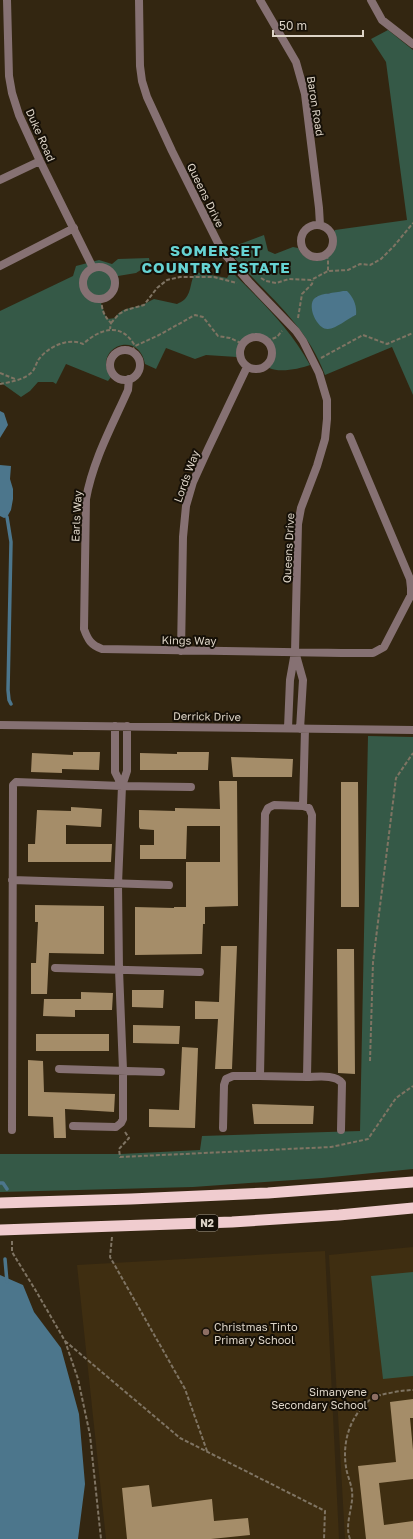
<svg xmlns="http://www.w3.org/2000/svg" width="413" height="1539" viewBox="0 0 413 1539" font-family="'Golos Text',sans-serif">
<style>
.built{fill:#3f2e11}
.green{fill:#355947;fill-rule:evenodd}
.water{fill:#4c768c}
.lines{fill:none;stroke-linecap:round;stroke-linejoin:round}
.stream{stroke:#4c768c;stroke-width:3.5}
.building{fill:#a58d69}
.path{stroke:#7f7463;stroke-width:2;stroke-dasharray:4 2;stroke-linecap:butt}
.minor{stroke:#867173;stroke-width:8}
.trunk{stroke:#f0cccf;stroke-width:11}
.education-dot{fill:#8d6e63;stroke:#161007;stroke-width:1.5}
.labels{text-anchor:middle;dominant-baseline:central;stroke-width:4;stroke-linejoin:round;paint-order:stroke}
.shield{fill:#161007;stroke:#a1998d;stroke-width:1}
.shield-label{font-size:10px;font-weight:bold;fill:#ddd4c7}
.street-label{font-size:11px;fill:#ddd4c7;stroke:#161007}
.poi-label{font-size:11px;fill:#ddd4c7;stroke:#161007;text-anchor:start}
.district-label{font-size:15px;font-weight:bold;letter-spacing:1px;fill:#66d3d3;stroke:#161007}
</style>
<rect width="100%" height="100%" fill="#332611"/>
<path class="built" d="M413,1247V1539H345L329,1255Z
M325,1251L339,1539H106L77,1265Z"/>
<path class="green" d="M388,30L413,50V395L392,347L325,375C306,322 261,291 227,249L264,235L268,251L275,254L293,247L298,248C311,273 343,258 334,232L335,230L407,220L386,62L371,39ZM330,293L356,315L350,317L316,297Z
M149,258L150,264L136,273L118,276C121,289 114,299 101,303L105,315L108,319L115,318C122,307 130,309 142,305C146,303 150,301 154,299L177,304C179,303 183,301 185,299C192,292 190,279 196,272L227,278L231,271C261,301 289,327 310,365C299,369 280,373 269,368C294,336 235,318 237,357L206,355L195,359L166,348L156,369L145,364C139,328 91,348 111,377L108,381L66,364L56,384L53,382H38L30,391L21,397L0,382V311L73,276L76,266L99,260L112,264L118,259Z
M368,736L413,737V1169L322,1178L193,1187L0,1192V1154H121L200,1150L202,1136L360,1131Z
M413,1272V1376L383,1379L371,1276Z"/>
<path class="water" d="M343,291H347C354,298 357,306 356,315C348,318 336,329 328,329C317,330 306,305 315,298C321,293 335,293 343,291Z
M0,411L4,413L8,425L0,438Z
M0,465L11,466L10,479L13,489V499L11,510L7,517L4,518L0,516Z
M0,1275L23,1285L34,1312L61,1348L79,1414L85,1484L78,1539H0Z"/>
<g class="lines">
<path class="stream" d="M7,517L11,542L8,690L9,700L11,704
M0,1183H3L7,1189
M5,1259L7,1282"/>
</g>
<path class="building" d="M73,752H100L99,770L62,769V773L31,772L32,753L73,755Z
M177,752H209L208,770H140V753L177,754Z
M231,757L293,759L292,777H233Z
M219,781H237L238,906L205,907V924H203L202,954L135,955V907L174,908V907H186V862H220V826H187L186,859H140V845H154V830L140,829L139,827V810L175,811V808L220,809Z
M341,782H358L359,907H341Z
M71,807L102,809L101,827L66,825V844H112L111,862H28V844H35L37,810L71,811Z
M35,905L104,906V954L49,953L47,994H31V963H36L38,922H35Z
M221,946H237L232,1069H215L218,1019H195V1001L219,1002Z
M337,949H354L355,1074L338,1073Z
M132,990H164L163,1008L132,1007Z
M81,992L113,993L112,1010H75V1017L43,1016L44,999H81Z
M133,1025L180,1026L179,1044L133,1043Z
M36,1034H109V1051H36Z
M182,1047L198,1048L195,1128L149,1127V1109L179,1110Z
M28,1060L43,1061L44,1092L115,1094L114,1112L65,1109L66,1138H54L53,1117L28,1116Z
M252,1104L314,1106L313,1124H254Z
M413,1399V1418H410L413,1450V1479L379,1483L384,1525L413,1521V1539H366L358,1466L396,1462L390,1402Z
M149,1485L152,1507L212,1499L214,1521L248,1518L250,1535L211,1539H127L122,1488Z"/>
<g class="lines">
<path class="path" d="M326,255L328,259V271
M261,278L266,281L276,283L289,279L311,280L328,271L348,270L360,264L370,265L381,259L394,246L413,223
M101,299C102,309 103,315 111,323L110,329
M298,318L302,294L312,284L313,280
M111,323L119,314L126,310L144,305L157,288L167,280L180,277H214L237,283
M267,341L277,337L282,331
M132,351L135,346
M321,358L363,335L387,344L413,333
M0,373L15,379
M0,384C10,382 24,380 32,372C35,369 36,363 39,359C48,347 68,337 83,344C100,329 121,321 135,346L159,335L195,315L203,317L218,336L230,338L243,344
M370,1061L373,962L396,778L413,753
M125,1132L129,1138L119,1149L120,1157L331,1147L368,1139L396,1098L413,1086
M112,1237L110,1257L185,1389L207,1451
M12,1241V1252L36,1291L65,1341L78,1379L90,1435L101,1539
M65,1341L180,1438L325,1511L324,1539
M350,1539C344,1524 354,1506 352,1491C351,1483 347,1475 346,1467C342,1442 350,1415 371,1399C378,1394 404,1390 413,1390"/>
<path class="minor" d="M7,0L9,76L12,93L19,115L40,161L93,268
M139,0L140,66L142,81L147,97L172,151L222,251L249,282L296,331L303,341L319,373L327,400V419L325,439L317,466L301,508L298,524L295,652L290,680L288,728
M260,0L296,62L305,94L319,208L320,225
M371,0L382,20L413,44
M0,180L40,161
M301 241a16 16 0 1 1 32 0a16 16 0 1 1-32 0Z
M0,266L74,228
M83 283a16 16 0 1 1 32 0a16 16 0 1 1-32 0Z
M240 353a16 16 0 1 1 32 0a16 16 0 1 1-32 0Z
M110 365a15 15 0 1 1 30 0a15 15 0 1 1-30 0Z
M129,379L128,390C112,426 93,460 86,499L84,629C88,640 91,645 102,649L342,653H373L384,647L411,595V588L410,579L350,437
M181,651L183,537L186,506L193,482L208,449L247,367
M296,655L303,680L300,729
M0,725L413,730
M115,726V772L122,786
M274,805L303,806L309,808L312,815L307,1077L260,1076L265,814L268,808Z
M303,806L305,729
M12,880L169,885
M55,968L200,972
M59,1069L161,1072
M307,1077C317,1077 335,1074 342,1083L341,1130
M73,1126L116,1127L121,1123L123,1119V1070L119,970L118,884L122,786L127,771V726
M223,1128L224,1085L226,1079L233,1076H260
M12,1130L13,785L16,782L122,786L191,787"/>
<path class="trunk" d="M0,1203L131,1199L268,1193L413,1182
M0,1230L232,1222L339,1215L413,1208"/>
</g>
<g class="education-dot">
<circle cx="206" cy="1332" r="4"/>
<circle cx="375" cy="1397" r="4"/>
</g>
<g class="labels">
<rect class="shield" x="196" y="1215" width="22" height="16" rx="3"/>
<g class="shield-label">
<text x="207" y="1223">N2</text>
</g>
<g class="street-label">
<text transform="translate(316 106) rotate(81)">Baron Road</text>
<text transform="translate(41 135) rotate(66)">Duke Road</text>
<text transform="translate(206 195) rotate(64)">Queens Drive</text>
<text transform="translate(186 476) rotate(-70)">Lords Way</text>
<text transform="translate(76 516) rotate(-87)">Earls Way</text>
<text transform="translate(288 548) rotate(-87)">Queens Drive</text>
<text transform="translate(189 640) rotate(1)">Kings Way</text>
<text transform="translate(207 716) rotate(1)">Derrick Drive</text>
</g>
<g class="poi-label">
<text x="214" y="1326">Christmas Tinto<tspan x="214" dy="13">Primary School</tspan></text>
<text x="367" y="1391" text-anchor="end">Simanyene<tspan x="367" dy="13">Secondary School</tspan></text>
</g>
<g class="district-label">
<text x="216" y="250">SOMERSET<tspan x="216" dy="17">COUNTRY ESTATE</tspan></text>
</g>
</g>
<path d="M273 30v6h90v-6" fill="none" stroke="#ddd4c7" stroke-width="2"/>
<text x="279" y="30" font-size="12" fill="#ddd4c7" stroke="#161007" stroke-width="3" paint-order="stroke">50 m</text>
</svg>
